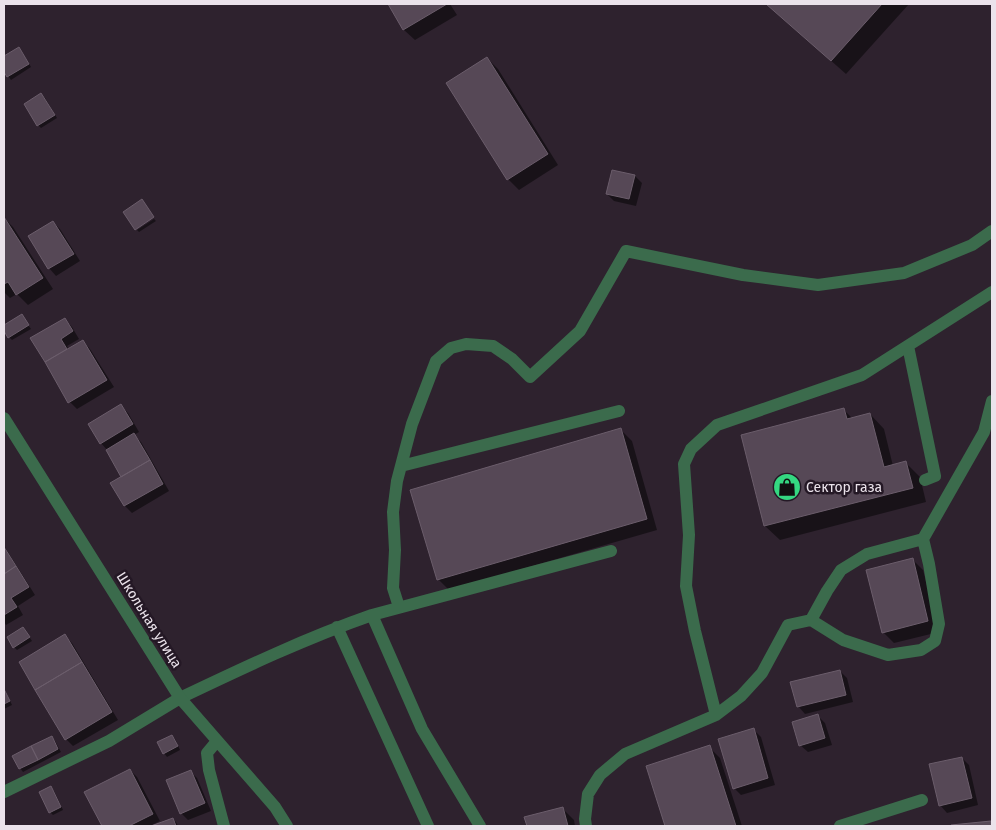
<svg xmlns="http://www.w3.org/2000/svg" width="996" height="830" viewBox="0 0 996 830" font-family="'Fira Sans',sans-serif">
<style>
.shadow{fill:#0007}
.building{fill:#564856;stroke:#6b5d6b}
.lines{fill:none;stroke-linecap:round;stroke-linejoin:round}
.service{stroke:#3b6b4c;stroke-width:12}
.minor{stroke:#3b6b4c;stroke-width:12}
.labels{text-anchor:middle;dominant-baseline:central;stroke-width:5;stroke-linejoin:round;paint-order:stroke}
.poi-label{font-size:14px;fill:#ebe3eb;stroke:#241825;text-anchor:start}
.street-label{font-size:14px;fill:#ebe3eb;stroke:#241825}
</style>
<rect width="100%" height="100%" fill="#2e222e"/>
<path class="shadow" d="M389,4H450L457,15L415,40L404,30Z
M767,4H909L846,74Z
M19,48L22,52L31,67L11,80L4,70V57Z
M487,58L498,69L558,165L519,190L508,179Z
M41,94L45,98L57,118L41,128L38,125Z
M635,176L642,183L636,206L614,201L607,194Z
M4,218L13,227L53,289L28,305L17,294L10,298L4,292Z
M154,219L156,221L139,232L137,230Z
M53,222L60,229L80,261L56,276L49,268Z
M22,316L31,329L12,340L9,337L4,326Z
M65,319L72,327L79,339L67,346L69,350L83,341L90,349L114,387L77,409L70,402L32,339Z
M121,406L128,413L139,432L134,435L141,442L169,491L132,513L125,506L112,483L123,477L107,450L101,443Z
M844,410L853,419L870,414L884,429L893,466L905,462L920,477L926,502L780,540L765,526L742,436Z
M621,430L632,441L657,530L449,590L438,579Z
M4,546L35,595L18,606L23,615L6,625L4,622Z
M912,559L923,570L939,632L894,643L883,632Z
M26,632L32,641L17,650L14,647Z
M65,636L72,643L118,720L73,746L66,739Z
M840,671L847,678L853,702L805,714L798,706Z
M4,688L12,705L4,709Z
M818,716L825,723L832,745L808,752L800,745Z
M754,730L761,737L775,785L741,795L734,788Z
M172,736L175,739L180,750L167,757L164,753Z
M52,737L55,741L61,752L23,772L20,768Z
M709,747L720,758L742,826H666L647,767Z
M962,758L969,765L978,805L947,813L940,805Z
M130,770L137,777L160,821L152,825V826H104L86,793Z
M190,771L197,778L211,811L188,820L181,813Z
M50,788L54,791L63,810L53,815L50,812Z
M563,809L574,820L575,826H528L526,818Z
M173,819L176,822L178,826H154Z
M990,822L992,826H953Z"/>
<path class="building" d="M388,4H447L403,30Z
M766,4H882L831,61Z
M19,47L29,64L7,77L4,72V56Z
M487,57L548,154L507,180L446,83Z
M41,93L55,115L37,126L24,104Z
M612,170L635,175L629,199L606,194Z
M142,199L154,217L135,230L123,212Z
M4,217L43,278L16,295L8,282L4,284Z
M53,221L74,254L48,269L28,236Z
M22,314L29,325L8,338L4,331V325Z
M65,318L73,331L61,339L67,349L45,362L30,338Z
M83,340L107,380L68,403L45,362Z
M121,404L133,424L100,444L88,424Z
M844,408L847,419L870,413L884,467L906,461L913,488L764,526L741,435Z
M621,428L647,519L437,580L410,490Z
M134,433L150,460L121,477L106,450Z
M150,460L163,484L124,506L110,483Z
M4,547L16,566L4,574Z
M913,558L928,621L882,633L866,570Z
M16,566L29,587L11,598L17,607L4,615V574Z
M23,627L30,637L13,648L7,637Z
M65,634L82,662L35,690L19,662Z
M82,662L112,712L65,740L35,690Z
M840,670L846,695L797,707L790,682Z
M4,689L10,701L4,704Z
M818,714L825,738L799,746L792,722Z
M754,728L768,778L733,789L718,739Z
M172,735L178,746L163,754L157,742Z
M52,736L58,749L38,760L31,746Z
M710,745L736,826H665L646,766Z
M31,746L38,760L19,769L12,756Z
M962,757L972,798L939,806L929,764Z
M130,769L153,814L129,826H102L84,792Z
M191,770L205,803L180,814L166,780Z
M51,786L61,807L49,813L39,792Z
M563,807L568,826H527L524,817Z
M173,818L176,826H151Z
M991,821V826H951V825Z"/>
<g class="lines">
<path class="service" d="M908,346L935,476L925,480
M401,466L619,411
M923,539L984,432L992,401
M399,607L393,588L395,550L393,512L397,481L412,424L436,361L451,348L466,344L493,346L512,359L530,377L580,331L626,251L743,275L818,285L904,273L972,245L992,231
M372,615L422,729L480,826
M337,627L428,826
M180,698C243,668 306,638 372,615L611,551
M716,715L695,631L686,586L689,535L684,464L691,449L717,425L862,375L992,292
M586,826L585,819L588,794L600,775L625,754L716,715L741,696L762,673L788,625L811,620L843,640L888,655L921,650L935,641L939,624L929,564L923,539L867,554L841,570L827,591L811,620
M840,826L922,800"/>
<path class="minor" d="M4,418L180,698L275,807L287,826
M217,741L207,753L209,770L224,826
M4,792L109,741L180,698"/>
</g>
<defs>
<g id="shop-disc" transform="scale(1.4375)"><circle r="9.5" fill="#34d881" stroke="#241825"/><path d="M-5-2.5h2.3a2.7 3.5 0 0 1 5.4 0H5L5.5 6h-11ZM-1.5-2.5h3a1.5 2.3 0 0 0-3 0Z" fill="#111"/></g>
</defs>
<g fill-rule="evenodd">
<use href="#shop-disc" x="787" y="487"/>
</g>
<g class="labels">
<g class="poi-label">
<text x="806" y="487">Сектор газа</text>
</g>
<g class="street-label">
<text transform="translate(149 620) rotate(58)">Школьная улица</text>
</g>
</g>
<rect width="996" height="830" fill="none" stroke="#ebe3eb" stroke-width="10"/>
</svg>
